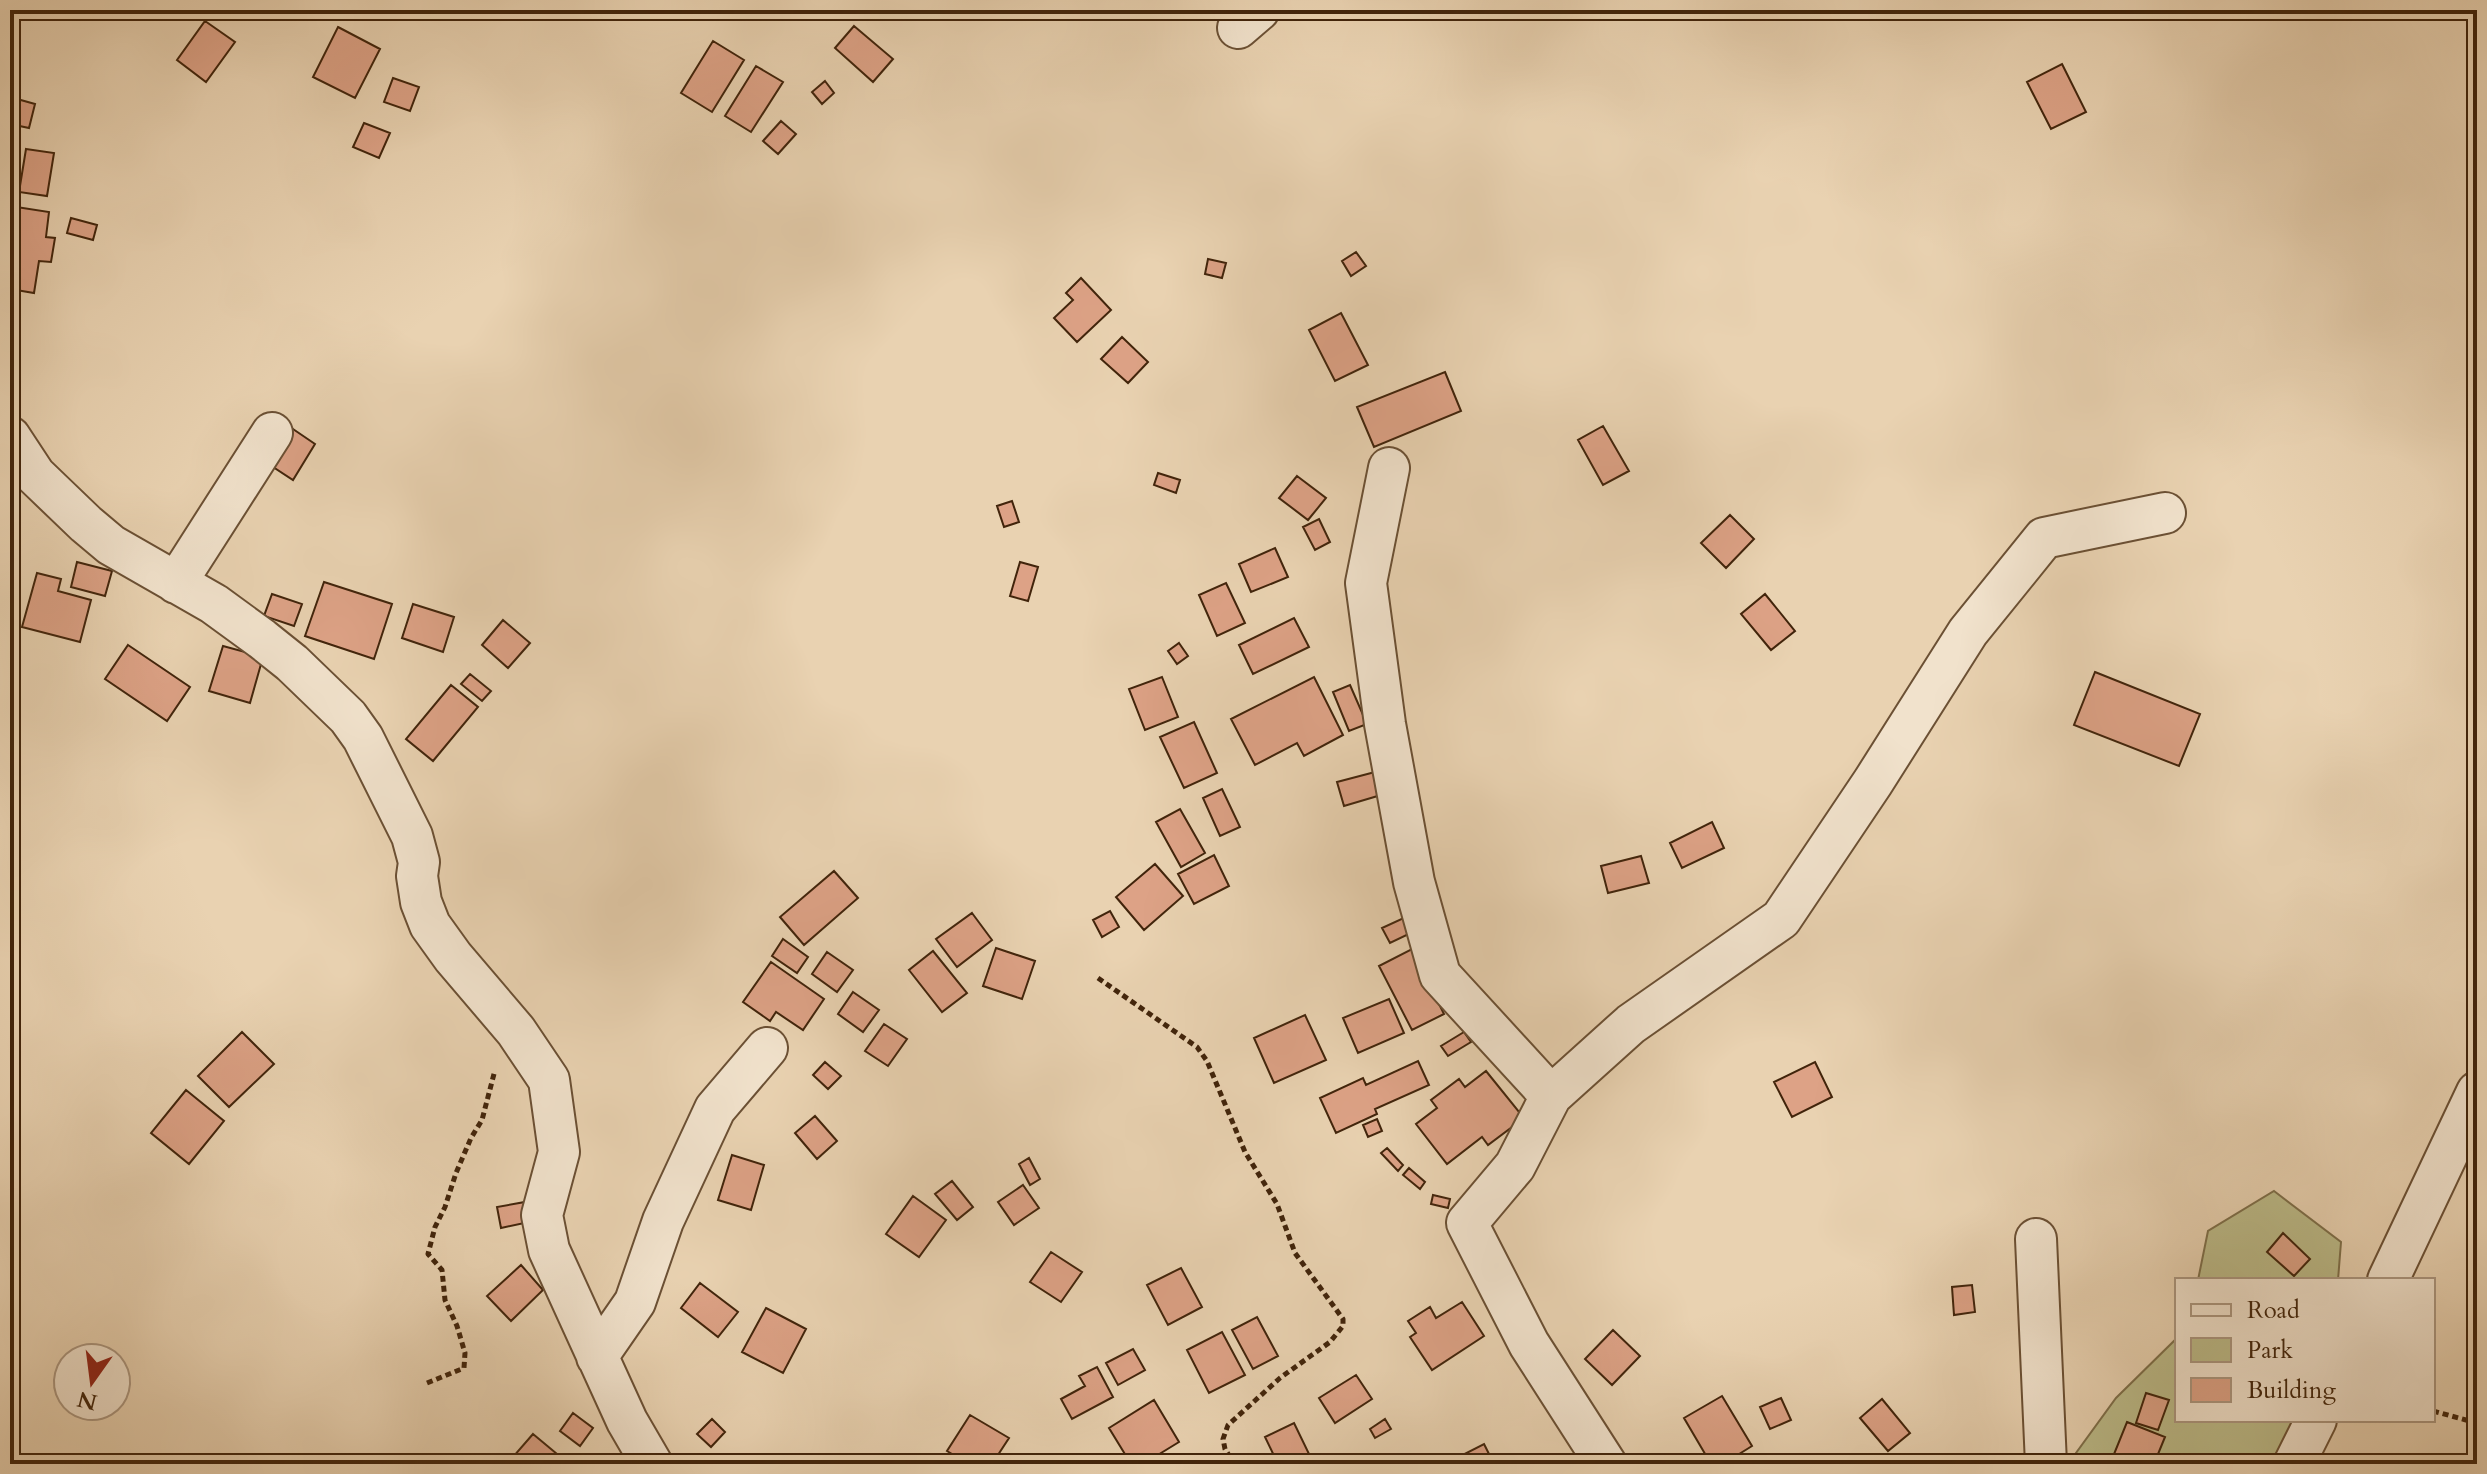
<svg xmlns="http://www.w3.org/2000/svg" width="2487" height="1474" viewBox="0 0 2487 1474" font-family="Cardo,serif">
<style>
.green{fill:#bbba88;stroke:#7e6f4a;stroke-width:2}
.building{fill:#dda286;stroke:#41240b;stroke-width:2}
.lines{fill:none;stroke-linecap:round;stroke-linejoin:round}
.minor-casing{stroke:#6b5034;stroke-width:44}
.path{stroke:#41240b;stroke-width:5;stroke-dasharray:6 4;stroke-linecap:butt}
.minor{stroke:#f1e2cc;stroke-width:40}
</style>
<rect width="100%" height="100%" fill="#e9d2b1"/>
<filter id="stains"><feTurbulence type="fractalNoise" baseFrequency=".0025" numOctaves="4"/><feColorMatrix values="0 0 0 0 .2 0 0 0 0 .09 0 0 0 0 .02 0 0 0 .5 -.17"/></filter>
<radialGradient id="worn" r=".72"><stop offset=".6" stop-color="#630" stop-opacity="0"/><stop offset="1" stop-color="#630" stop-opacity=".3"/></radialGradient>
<path class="green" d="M2274,1191L2341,1242L2338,1280H2198L2208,1231Z
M2177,1338V1420H2310L2286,1464H2068L2116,1398Z"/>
<path class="building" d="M205,21L235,42L206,82L177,60Z
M854,26L893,59L873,82L835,48Z
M338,27L380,49L355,98L313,77Z
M713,41L744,60L712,112L681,93Z
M2062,64L2086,112L2051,129L2027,82Z
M756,66L783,82L751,132L725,116Z
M393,78L419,87L410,111L384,102Z
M825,81L834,93L822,104L812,92Z
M10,97L35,104L29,128L10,124Z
M781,121L796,134L778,154L763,141Z
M364,123L390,133L379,158L353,147Z
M26,149L54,153L47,196L19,192Z
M10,206L49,212L46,237L55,238L51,262L39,261L34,293L10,289Z
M71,218L97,225L93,240L67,233Z
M1356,252L1366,266L1351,276L1342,261Z
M1208,259L1226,263L1222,278L1205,274Z
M1081,278L1111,310L1077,342L1054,318L1073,300L1066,293Z
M1341,313L1368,365L1335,381L1309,330Z
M1122,337L1148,362L1128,383L1101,359Z
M1445,372L1461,411L1374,447L1357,407Z
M1603,426L1629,471L1603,485L1578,440Z
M290,427L315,444L293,480L267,463Z
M1158,473L1180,480L1176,493L1154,485Z
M1297,476L1326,498L1308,520L1279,498Z
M1012,501L1019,522L1004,527L997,506Z
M1730,515L1754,539L1726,568L1701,543Z
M1319,519L1330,542L1315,550L1303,527Z
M1275,548L1288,577L1251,592L1239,564Z
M77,562L112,571L105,596L71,587Z
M1020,562L1038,567L1028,601L1010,596Z
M37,573L61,579L58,591L91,600L80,642L22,627Z
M324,582L392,604L374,659L305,636Z
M1226,583L1245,623L1217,636L1199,595Z
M272,594L302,604L294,626L264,616Z
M1765,594L1795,631L1771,650L1741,614Z
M413,604L454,617L443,652L402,638Z
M1294,618L1309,647L1253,674L1239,645Z
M503,620L530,643L508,668L482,645Z
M1179,643L1188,656L1177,664L1168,651Z
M128,645L190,687L167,721L105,679Z
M223,646L263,657L250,703L209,691Z
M2095,672L2200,714L2179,766L2074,725Z
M470,674L491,691L482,701L461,684Z
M1162,677L1178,717L1145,730L1129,689Z
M1314,677L1343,735L1304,756L1297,743L1255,765L1231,719Z
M451,685L478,707L433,761L406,739Z
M1350,685L1367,724L1349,731L1333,692Z
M1194,722L1217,773L1184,788L1160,737Z
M1375,772L1381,795L1344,806L1337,782Z
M1222,789L1240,827L1220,836L1203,798Z
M1180,809L1205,853L1181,867L1156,822Z
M1712,822L1724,848L1682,868L1670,843Z
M1214,855L1229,886L1194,904L1178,874Z
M1641,856L1649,883L1608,893L1601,866Z
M1155,864L1183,896L1144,930L1116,897Z
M834,871L858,898L804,945L780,917Z
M1110,911L1119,927L1102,937L1093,920Z
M972,913L992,940L957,967L936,939Z
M1408,916L1415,931L1390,943L1382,928Z
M783,939L808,957L797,973L772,956Z
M996,948L1035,961L1022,999L983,986Z
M1412,949L1444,1014L1412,1030L1379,966Z
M933,951L967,993L942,1012L909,970Z
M827,952L853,970L837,992L812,974Z
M771,962L824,999L803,1030L776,1012L770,1021L743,1002Z
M853,992L879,1010L863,1032L838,1014Z
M1389,999L1404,1033L1358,1053L1343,1018Z
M1305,1015L1326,1060L1274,1083L1254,1038Z
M884,1024L907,1039L888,1066L865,1051Z
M242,1032L274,1064L229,1107L198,1076Z
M1464,1032L1471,1042L1448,1056L1441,1046Z
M1418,1061L1429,1085L1375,1109L1377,1114L1336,1133L1320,1098L1363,1078L1366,1085Z
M825,1062L841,1076L828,1089L813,1075Z
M1815,1062L1832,1097L1792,1117L1774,1082Z
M1486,1071L1524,1118L1488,1145L1482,1137L1447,1164L1416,1124L1437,1108L1431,1100L1459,1079L1465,1087Z
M186,1090L224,1121L189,1164L151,1133Z
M815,1116L837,1141L817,1159L795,1133Z
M1377,1119L1382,1131L1368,1137L1363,1125Z
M1387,1148L1403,1165L1398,1171L1381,1153Z
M732,1155L764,1165L751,1210L718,1200Z
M1029,1158L1040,1179L1030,1185L1019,1164Z
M1409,1168L1425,1182L1420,1189L1403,1175Z
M952,1181L973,1207L957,1220L935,1194Z
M1023,1185L1039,1208L1014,1225L998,1202Z
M1433,1195L1450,1199L1448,1208L1431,1204Z
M913,1196L946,1220L919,1257L886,1234Z
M525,1202L529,1222L501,1228L497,1207Z
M2283,1233L2310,1259L2294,1276L2267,1252Z
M1051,1252L1082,1272L1061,1302L1030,1282Z
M521,1265L543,1290L511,1321L487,1296Z
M1181,1268L1202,1307L1168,1325L1147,1285Z
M700,1283L738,1312L718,1337L681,1308Z
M1972,1285L1975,1312L1954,1315L1952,1287Z
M1462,1302L1484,1336L1432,1370L1410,1337L1416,1333L1408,1321L1430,1307L1436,1318Z
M766,1308L806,1329L783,1373L742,1352Z
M1257,1317L1278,1356L1253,1369L1232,1330Z
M1613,1330L1640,1356L1612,1385L1585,1359Z
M1222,1332L1245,1375L1209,1393L1187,1350Z
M1133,1349L1145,1370L1118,1385L1106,1363Z
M1097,1367L1113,1397L1072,1419L1061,1399L1085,1386L1079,1376Z
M1356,1375L1372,1399L1335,1423L1319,1398Z
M2146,1393L2169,1400L2158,1430L2136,1423Z
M1722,1396L1752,1446L1723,1464H1711L1684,1418Z
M1781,1398L1791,1420L1770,1429L1760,1407Z
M1882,1399L1910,1433L1888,1451L1860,1418Z
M1154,1400L1179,1442L1143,1464H1131L1109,1428Z
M573,1413L593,1428L580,1446L560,1431Z
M970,1415L1009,1438L992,1464H969L947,1451Z
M712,1419L725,1432L711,1447L697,1434Z
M1385,1419L1391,1429L1375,1438L1370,1429Z
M2127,1422L2165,1437L2154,1464H2110Z
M1294,1423L1310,1456L1294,1464H1278L1265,1437Z
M533,1434L569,1464H507Z
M1484,1444L1494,1464H1445Z"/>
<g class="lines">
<g class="minor-casing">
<path id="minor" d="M1238,28L1259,10
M10,437L35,475L86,524L111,545L214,604L262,639L292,663L348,717L363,738L412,836L419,862L417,876L421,902L430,925L453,957L516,1031L549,1080L559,1152L542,1215L549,1250L627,1421L652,1464
M1389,468L1366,583L1385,724L1414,882L1440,975L1551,1096
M176,583L272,433
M2036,1239L2046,1464
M2388,1280L2477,1092
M597,1357L635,1302L663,1221L715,1109L767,1048
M1606,1464L1529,1344L1467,1223L1515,1166L1551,1096L1631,1024L1781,919L1873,782L1968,632L2044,538L2165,513
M2294,1464L2316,1420"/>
</g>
<path class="path" d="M1098,978L1197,1047L1207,1061L1245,1152L1277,1204L1295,1253L1343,1319V1326L1330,1342L1280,1378L1228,1425L1223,1439L1225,1449L1234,1464
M427,1383L464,1368L465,1353L457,1326L445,1300L442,1270L428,1254L435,1227L445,1207L456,1173L471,1138L482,1120L495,1070
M2433,1411L2477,1423"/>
<use href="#minor" class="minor"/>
</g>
<rect width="2487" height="1474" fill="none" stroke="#e9d2b1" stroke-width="40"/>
<rect x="12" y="12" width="2463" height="1450" fill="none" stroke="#41240b" stroke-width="4"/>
<rect x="20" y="20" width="2447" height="1434" fill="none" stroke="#41240b" stroke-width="2"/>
<rect x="2175" y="1278" width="260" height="144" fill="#f1e2cc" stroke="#ab967f" stroke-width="2"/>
<rect x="2191" y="1304" width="40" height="12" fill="#f1e2cc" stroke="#ab967f" stroke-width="2"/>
<text x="2247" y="1318" font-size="24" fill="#41240b">Road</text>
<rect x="2191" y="1338" width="40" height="24" fill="#bbba88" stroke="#ab967f" stroke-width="2"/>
<text x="2247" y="1358" font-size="24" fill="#41240b">Park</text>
<rect x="2191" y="1378" width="40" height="24" fill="#dda286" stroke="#ab967f" stroke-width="2"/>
<text x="2247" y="1398" font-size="24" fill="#41240b">Building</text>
<g transform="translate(92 1382) rotate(194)"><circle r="38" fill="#f1e2cc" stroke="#ab967f" stroke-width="2"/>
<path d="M0-6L14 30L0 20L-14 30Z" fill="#8f2418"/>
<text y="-12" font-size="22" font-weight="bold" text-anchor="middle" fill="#41240b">N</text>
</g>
<rect width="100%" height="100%" filter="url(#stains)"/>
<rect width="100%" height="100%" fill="url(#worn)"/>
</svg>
